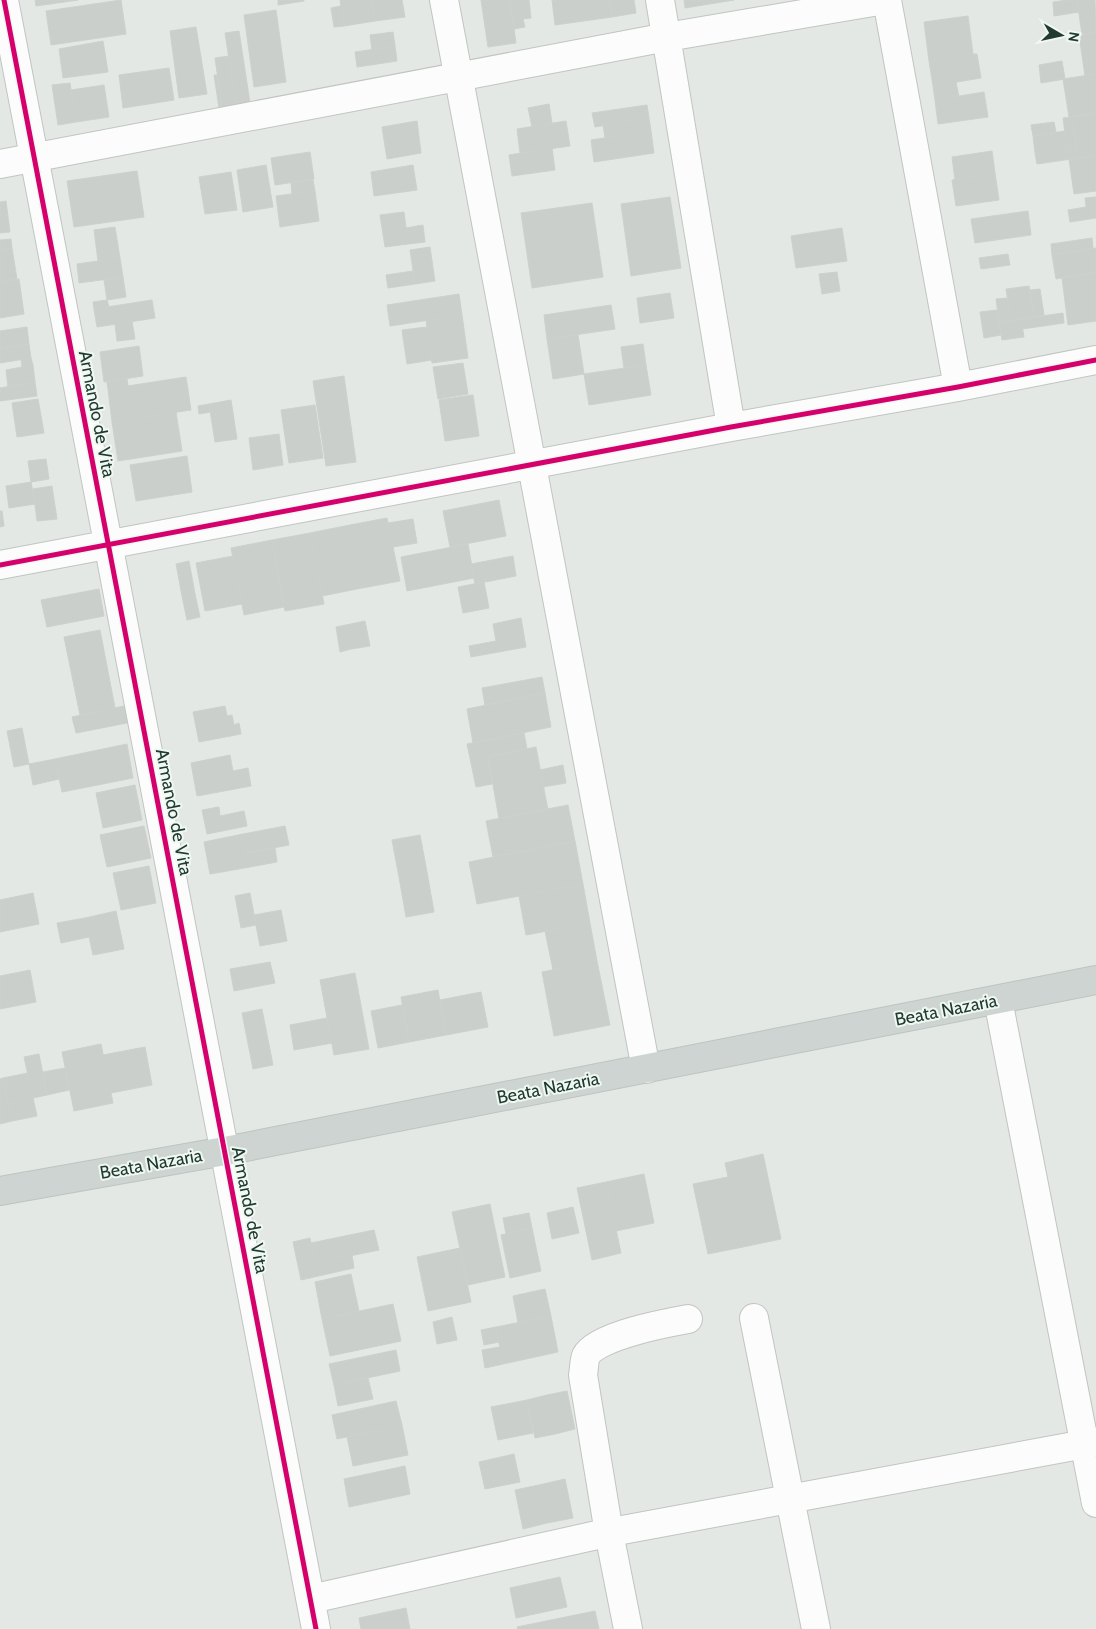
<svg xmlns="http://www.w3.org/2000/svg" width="1096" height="1629" viewBox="0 0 1096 1629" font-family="Cabin,sans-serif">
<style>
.building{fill:#cacfcc;stroke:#ccd1ce}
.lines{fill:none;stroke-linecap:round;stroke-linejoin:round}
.minor-casing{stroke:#c0c5c2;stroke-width:30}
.major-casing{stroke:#bcc5c0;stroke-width:30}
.minor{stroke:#fbfcfb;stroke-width:28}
.major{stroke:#cdd4d1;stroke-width:28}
.cycleway-casing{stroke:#f0f8f3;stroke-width:8}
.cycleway{stroke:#d6006c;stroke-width:5}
.labels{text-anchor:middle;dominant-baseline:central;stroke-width:4;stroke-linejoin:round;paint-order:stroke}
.street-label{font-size:18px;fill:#213b30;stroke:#f0f8f3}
</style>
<rect width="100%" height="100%" fill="#e3e8e5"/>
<path class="building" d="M35,0H78L36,6Z
M121,0L126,34L51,45L46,11Z
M278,0H304V1L278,5Z
M340,0H372L375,21L344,26Z
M372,0H402L405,17L375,21Z
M481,0H510L516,43L488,47Z
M510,0H529L531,18L523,19L525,27L514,29Z
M552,0H609L612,17L555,25Z
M609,0H634L636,13L612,17Z
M684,0H734L685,8Z
M1067,0H1077L1079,12L1054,16L1053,2Z
M1077,0H1095L1096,32L1082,35Z
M341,6L344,26L334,27L331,8Z
M276,10L286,82L254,87L244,15Z
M968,16L973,54L929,61L924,22Z
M196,27L207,94L179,98L170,31Z
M239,31L250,103L236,105L225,33Z
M393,32L395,46L372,50L370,35Z
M1096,32V74L1085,76L1079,35Z
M103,41L108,72L63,78L59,49Z
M395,46L397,61L357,67L355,52Z
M973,54H977L981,78L933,86L929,61Z
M229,56L236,105L222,107L215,58Z
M1062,61L1065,79L1041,83L1039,65Z
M169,68L174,100L123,108L119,75Z
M1096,74V113L1069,117L1063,79Z
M214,75H217L222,107L219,108Z
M956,82L959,97L935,100L933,86Z
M70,83L76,122L58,125L52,85Z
M104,85L109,117L76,122L71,90Z
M984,92L988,117L938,124L935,100Z
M549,104L552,123L532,127L528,108Z
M647,105L649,118L595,127L592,113Z
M1096,113V156L1078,158L1072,117Z
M1072,117L1076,146L1067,148L1063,118Z
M649,118L651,131L605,138L603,125Z
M417,121L421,153L387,159L382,127Z
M566,121L570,146L520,153L517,129Z
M1054,122L1056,132L1033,136L1031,125Z
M651,131L654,153L594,162L591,140Z
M1065,131L1067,148L1035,153L1033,136Z
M1076,146L1078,158L1037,164L1035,153Z
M552,148L555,170L512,176L509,155Z
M992,151L995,173L955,180L952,157Z
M310,152L314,179L275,185L271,158Z
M1096,156V191L1074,194L1069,159Z
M266,165L273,207L243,212L237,170Z
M413,165L417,190L374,196L371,172Z
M137,171L144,217L74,227L67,181Z
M231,172L237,210L205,214L199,177Z
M995,173L999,200L956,206L952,180Z
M313,180L315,191L292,194L291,183Z
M315,191L319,221L280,227L276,196Z
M670,197L681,268L631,276L621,204Z
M1096,197V218L1070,222L1068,210L1086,207L1085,198Z
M6,201L10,232L0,233V202Z
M592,203L603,277L532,288L521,213Z
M1028,211L1031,235L975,243L971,219Z
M404,212L408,244L385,247L380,215Z
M423,225L425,242L408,244L406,228Z
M115,227L120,258L98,261L94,230Z
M842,228L847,261L796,268L791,236Z
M1092,238L1093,248L1052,255L1051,244Z
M11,239L12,248L0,250V240Z
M430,247L435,281L415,284L410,250Z
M12,248L17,279L0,282V250Z
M1096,248V272L1056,279L1052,255Z
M1008,254L1010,265L981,269L979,258Z
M120,258L123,277L79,283L77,264Z
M413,271L415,284L388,288L386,275Z
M837,272L840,291L822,294L819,274Z
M1096,272V321L1068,325L1062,278Z
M123,277L126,297L107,300L104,280Z
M19,279L24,314L0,318V282Z
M1029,286L1034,317L1011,321L1006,289Z
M1040,289L1044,315L1034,317L1030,290Z
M670,293L674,318L640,323L637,298Z
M459,294L462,315L390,326L387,305Z
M1008,298L1011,321L999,322L996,299Z
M107,300L109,307L94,309L93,302Z
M152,300L155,318L97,327L94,309Z
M611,305L615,329L547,339L544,315Z
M997,310L999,322L982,325L980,312Z
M1063,313L1064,323L1022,329L1021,319Z
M462,315L468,358L432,363L426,320Z
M1021,319L1024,337L1002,340L999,322Z
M132,321L135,339L117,341L115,324Z
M999,322L1001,335L984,338L982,325Z
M27,327L29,344L0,349V331Z
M427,327L432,360L407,364L402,330Z
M578,335L584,374L553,379L547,339Z
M29,344L31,358L0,363V349Z
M643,344L646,365L624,368L621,347Z
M139,346L143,376L104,382L100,352Z
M31,358L33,365L22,367L21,359Z
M463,363L468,394L438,399L433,367Z
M33,365L35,382L8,387L6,370Z
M646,365L651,395L589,405L584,374Z
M344,376L356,462L326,466L313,381Z
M186,377L191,410L112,422L108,389Z
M127,379L128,386L108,389L107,382Z
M35,382L37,396L0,401V388Z
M473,395L479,436L445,441L439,400Z
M38,399L44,433L17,437L12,403Z
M231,400L237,439L215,442L209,404Z
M209,404L211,412L199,414L198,406Z
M315,405L323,458L289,463L281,410Z
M176,412L182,451L118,461L112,422Z
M279,434L283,465L253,470L249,438Z
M187,456L192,492L136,501L130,465Z
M46,459L49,479L31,482L28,461Z
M31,482L35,504L9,508L6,486Z
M52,486L57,519L37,521L33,489Z
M499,500L506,536L450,547L443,511Z
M0,511H2L4,526L0,527Z
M387,518L400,581L362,588L350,525Z
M413,519L417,543L393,547L388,523Z
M350,525L362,588L322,596L310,533Z
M310,533L324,604L285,611L272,540Z
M272,540L284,607L244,615L231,548Z
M468,544L474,578L407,591L401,557Z
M233,556L242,604L205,611L196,563Z
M513,556L516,576L475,584L471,564Z
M189,561L195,594L182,596L176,564Z
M484,582L489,608L463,613L458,587Z
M99,589L104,616L47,627L41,600Z
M195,594L200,617L187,620L182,596Z
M521,618L526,647L471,657L469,646L496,641L493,624Z
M365,621L370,646L351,649L346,625Z
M346,625L351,649L340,652L336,627Z
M100,630L115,708L80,715L64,637Z
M542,677L545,693L485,705L482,688Z
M545,693L551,727L473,743L467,709Z
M124,706L127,723L76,733L72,717Z
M225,706L227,716L232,715L234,725L239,723L241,734L199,742L193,712Z
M22,728L29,764L14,767L7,731Z
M524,733L527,749L488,757L492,784L476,787L467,744Z
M127,744L133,778L62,792L55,759Z
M536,747L548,810L499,819L488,757Z
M230,755L233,771L248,768L251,786L197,796L191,763Z
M55,759L59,779L33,785L29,764Z
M563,765L566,783L543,787L540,770Z
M135,785L142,820L103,828L96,793Z
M568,805L575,841L493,857L486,821Z
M219,807L220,816L244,811L247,826L207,834L202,810Z
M144,826L151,858L107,867L100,835Z
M285,826L289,845L247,853L243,834Z
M243,834L250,867L210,874L204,842Z
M420,835L427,872L399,877L392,840Z
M575,841L583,884L477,904L469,862Z
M275,848L277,862L250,867L247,853Z
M149,866L156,903L121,910L113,873Z
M427,872L434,912L406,917L399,877Z
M583,884L590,923L526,935L519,896Z
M33,893L39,924L0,932V900Z
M250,893L256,925L241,928L235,896Z
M281,910L287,941L260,946L254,915Z
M116,911L124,949L93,955L85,918Z
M85,918L89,937L61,943L57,923Z
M590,923L597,961L553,970L545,931Z
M597,961L610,1025L554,1036L542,972Z
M270,962L275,983L234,991L230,969Z
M30,970L36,1002L0,1009V976Z
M355,973L369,1049L334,1055L320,980Z
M438,990L446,1035L409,1042L401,997Z
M481,992L488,1027L446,1035L440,1000Z
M402,1005L409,1042L378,1048L371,1011Z
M262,1009L273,1065L253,1069L242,1013Z
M327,1018L332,1043L294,1050L290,1025Z
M101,1044L113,1103L74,1111L62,1052Z
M145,1047L152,1085L111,1093L103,1055Z
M39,1054L47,1095L33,1098L24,1057Z
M65,1068L69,1090L47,1095L43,1072Z
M28,1073L33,1098L8,1103L3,1078Z
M3,1078L12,1121L0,1124V1079Z
M33,1098L37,1116L12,1121L8,1103Z
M763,1154L781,1239L743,1247L725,1163Z
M644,1174L654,1223L616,1231L606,1182Z
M728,1177L743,1247L708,1254L693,1184Z
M606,1182L621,1253L592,1260L577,1188Z
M490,1204L505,1277L468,1285L452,1212Z
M573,1207L579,1233L552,1239L547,1213Z
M529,1213L532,1228L506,1234L503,1218Z
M532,1228L541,1271L510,1278L501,1235Z
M374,1230L379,1250L315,1263L311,1243Z
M310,1238L315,1263L352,1255L354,1268L301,1280L293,1242Z
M460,1248L471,1302L428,1311L417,1257Z
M351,1274L359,1311L322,1319L315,1282Z
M545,1289L551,1316L518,1323L513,1296Z
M393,1304L401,1341L330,1356L322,1319Z
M551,1316L558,1352L503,1364L496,1327Z
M452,1317L457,1340L437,1344L433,1322Z
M496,1327L499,1342L484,1345L481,1330Z
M500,1347L503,1364L485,1368L482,1350Z
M396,1350L400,1371L334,1385L329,1364Z
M368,1378L373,1399L338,1406L334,1385Z
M567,1391L575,1429L555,1434L547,1395Z
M547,1395L555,1434L535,1438L527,1400Z
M527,1400L533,1433L498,1440L491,1407Z
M396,1401L402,1425L337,1439L332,1415Z
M402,1425L408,1455L353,1466L347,1437Z
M514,1454L520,1482L485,1489L479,1462Z
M405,1466L410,1494L349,1507L344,1479Z
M565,1479L573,1518L547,1523L539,1485Z
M539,1485L547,1523L523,1529L515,1490Z
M560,1577L567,1607L516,1618L510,1588Z
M406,1608L410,1629H361L359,1618Z
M595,1611L599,1629H518L517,1627Z"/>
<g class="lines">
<g class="minor-casing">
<path id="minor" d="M4,0L316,1629
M444,0L646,1069
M660,0L731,427
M887,0L958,387
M0,164L667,37L885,0
M0,565L731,427L958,387L1096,360
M998,1000L1096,1503
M754,1318L816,1629
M311,1599L606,1533L1096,1442
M628,1629L609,1533L583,1375C584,1370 584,1361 586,1356C596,1336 666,1323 688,1319"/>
</g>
<g class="major-casing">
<path id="major" d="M0,1191L225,1151L1096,980"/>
</g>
<use href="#minor" class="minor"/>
<use href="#major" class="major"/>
<g class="cycleway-casing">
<path id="cycleway" d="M4,0L316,1629
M0,565L731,427L958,387L1096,360"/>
</g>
<use href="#cycleway" class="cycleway"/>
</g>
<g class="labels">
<g class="street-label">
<text transform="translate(97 414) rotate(79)">Armando de Vita</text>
<text transform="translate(174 812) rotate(79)">Armando de Vita</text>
<text transform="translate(946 1010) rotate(-11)">Beata Nazaria</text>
<text transform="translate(548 1088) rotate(-11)">Beata Nazaria</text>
<text transform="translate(151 1164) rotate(-10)">Beata Nazaria</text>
<text transform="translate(250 1210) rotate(79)">Armando de Vita</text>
</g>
</g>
<g transform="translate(1061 35) rotate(99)" stroke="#f0f8f3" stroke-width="4" paint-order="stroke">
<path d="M0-4L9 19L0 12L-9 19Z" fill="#213b30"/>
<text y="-8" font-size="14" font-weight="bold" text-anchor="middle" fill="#213b30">N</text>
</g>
</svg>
